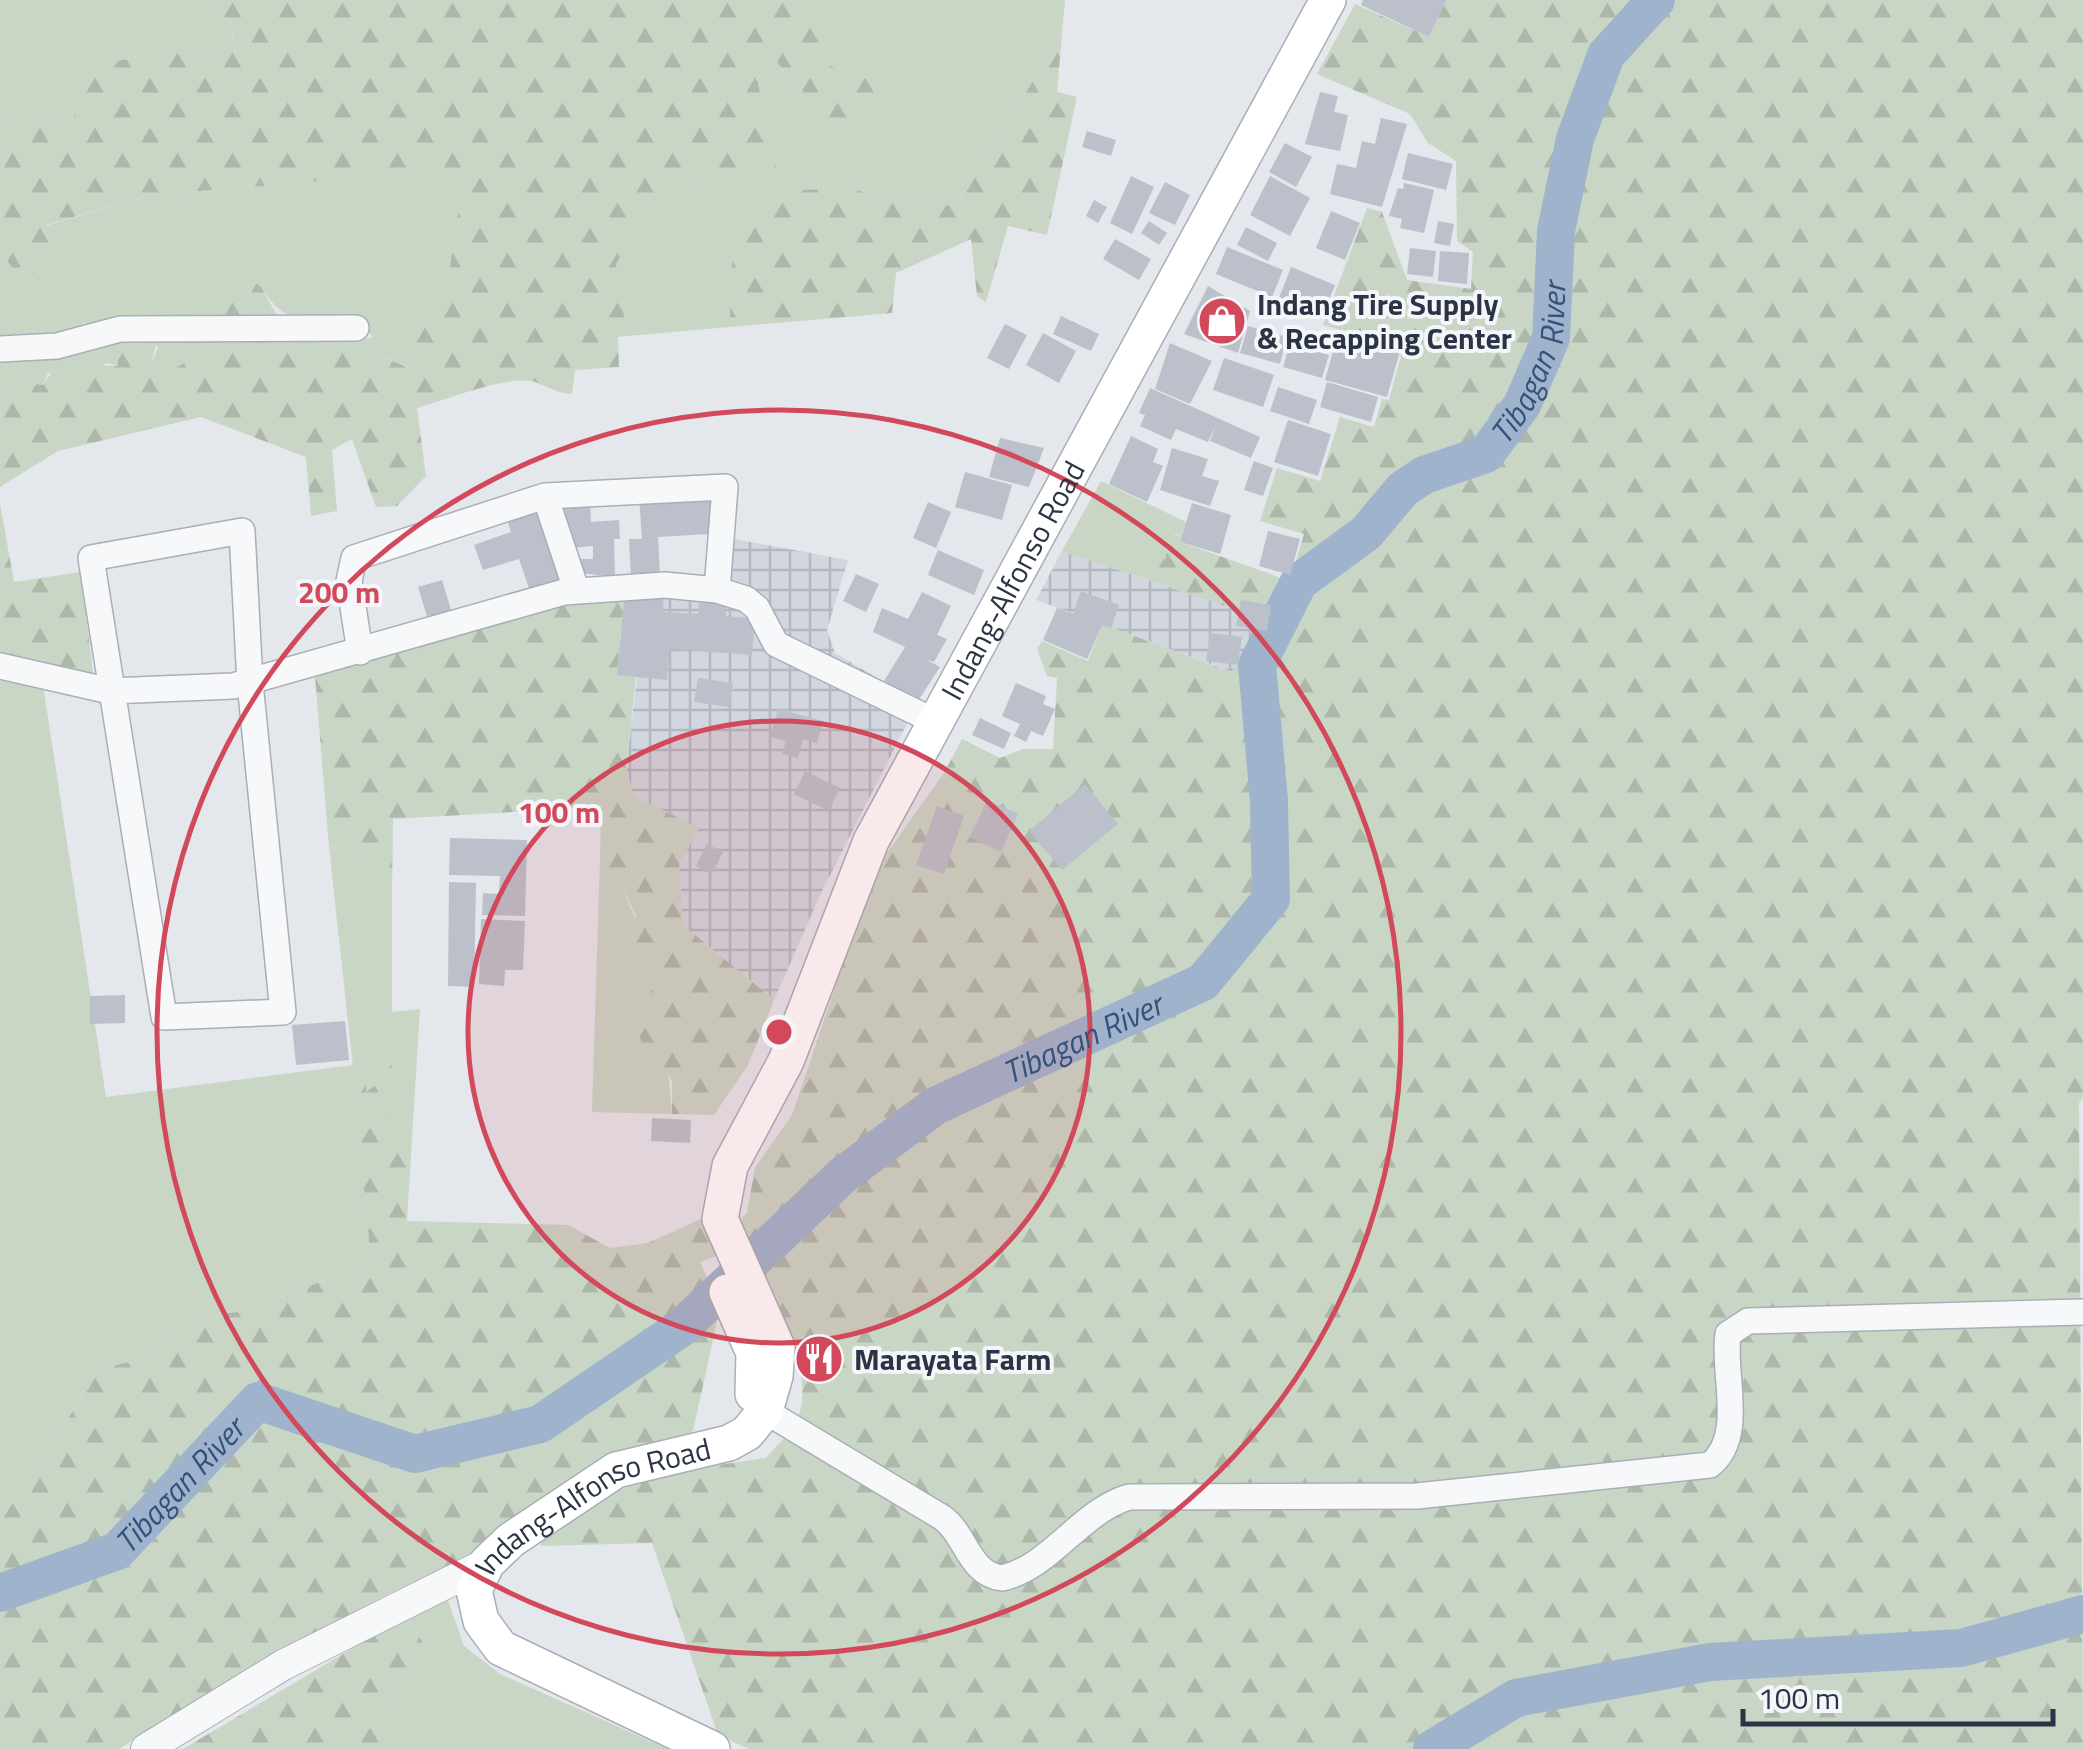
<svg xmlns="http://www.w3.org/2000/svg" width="2083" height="1749" viewBox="0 0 2083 1749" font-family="'Titillium Web',sans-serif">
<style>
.industrial{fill:url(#industrial-grid)}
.grass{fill:#c9d6c5}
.forest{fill:url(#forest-firs)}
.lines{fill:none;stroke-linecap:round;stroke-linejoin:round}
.river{stroke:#9fb4cc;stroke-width:38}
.building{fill:#bbc0ca}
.minor-casing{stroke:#a9aeb7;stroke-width:28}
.tertiary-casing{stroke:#a9aeb7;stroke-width:32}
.secondary-casing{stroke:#a9aeb7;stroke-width:38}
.minor{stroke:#f7f8fa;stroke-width:25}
.tertiary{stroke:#f7f8fa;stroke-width:30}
.secondary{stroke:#fff;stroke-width:35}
.ring{fill:none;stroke:#d1495b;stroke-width:5}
.labels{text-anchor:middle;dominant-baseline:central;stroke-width:8;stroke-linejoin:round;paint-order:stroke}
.poi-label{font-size:30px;font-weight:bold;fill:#2b3445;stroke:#f4f6f9;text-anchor:start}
.street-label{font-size:30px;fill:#2b3445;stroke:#f4f6f9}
.water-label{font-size:32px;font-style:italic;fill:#34527a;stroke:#f4f6f9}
.centre{fill:#d1495b;stroke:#f4f6f9;stroke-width:5}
.ring-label{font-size:30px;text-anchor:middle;font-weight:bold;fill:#d1495b;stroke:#f4f6f9;stroke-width:8;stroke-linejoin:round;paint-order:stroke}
</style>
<defs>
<pattern id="industrial-grid" width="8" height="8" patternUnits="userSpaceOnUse" patternTransform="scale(2.5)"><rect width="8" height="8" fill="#d2d6de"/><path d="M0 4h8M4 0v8" fill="none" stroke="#b4b8c0"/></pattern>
<pattern id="forest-firs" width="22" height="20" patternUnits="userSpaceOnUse" patternTransform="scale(2.5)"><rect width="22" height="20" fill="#c9d6c5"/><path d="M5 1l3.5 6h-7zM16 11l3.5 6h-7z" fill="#adb8ab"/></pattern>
</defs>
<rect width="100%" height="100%" fill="#e4e7ec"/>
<path class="industrial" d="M729,538L848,560L827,630L835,653L918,702L821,893L774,1000L683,925L679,865L698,828L634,796L626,769L637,677L617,675L625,592L726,599Z
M1062,551L1238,610L1241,600L1271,605L1279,621L1232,672L1036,600Z"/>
<path class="grass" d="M0,0H199L232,23L233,46L84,65L73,124L17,119L0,130Z
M827,0H1065L1062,34L955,206L880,198L849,187L730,275V327L627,336L615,264L652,197L687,178L712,179L763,119L758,84L762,63L776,60L789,81L803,91L827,65Z
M466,168L448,281L405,329L410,368L366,350L294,345L291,339L373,338L357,316C312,318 288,331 261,287L205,318L84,323L72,333L0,339V251L18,276L52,259L45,226L150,195Z
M130,335L118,366L106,363L89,376L48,373L43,385L19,382L0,389V356Z
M152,339L204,340L209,352L162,374L151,363L158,348Z
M1101,481L1186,522L1183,532L1175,535L1167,559L1129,552L1146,579L1062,551Z
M0,674L43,685L106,1097L353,1065L371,1262L246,1311L186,1318L149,1358L101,1368L0,1522Z
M329,847L376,850V884L392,894V1012L420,1009L413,1122L396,1127L382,1105L378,1083L365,1093V1059L352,1058Z
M600,858L620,881L660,981L672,1114L592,1112Z
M448,1600L464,1646L500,1674L668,1749H402L382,1733L387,1693L424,1645L407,1616Z"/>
<path class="forest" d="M199,0H827L828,65L878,83L850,138L810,125L803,91L789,81L776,60L762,63L758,84L776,167L712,179L687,178L652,198L616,264L627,336L618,337L619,367L575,370L572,394C556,393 549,387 535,382C509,374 444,401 417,408L426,476L397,506L376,507L352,439L332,450L337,511L311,516L306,457L201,417L58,451L0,487V389L19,382L43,385L56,366L89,376L96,365L118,366L117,347L123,337L157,341L151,363L162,374L208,352C199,325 206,307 224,285L253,281L261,287L294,345L366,350L409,368L405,329L448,280L465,169L150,195L46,225L53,259L39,280L18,276L0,251V130L17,119L73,124L83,65L233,46L232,23Z
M1446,0H2083V1098L2079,1103L2083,1749H749L718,1735L652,1543L541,1546L542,1529L585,1503L664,1473L766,1458C775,1447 789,1435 796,1421C822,1375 763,1271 742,1228V1217L747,1213L755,1168L792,1115L859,917L887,853L944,773L962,739L1000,758L1023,749H1053L1057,678L1047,676L1037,649L1042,641L1088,661L1102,624L1231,672L1278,621L1271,605L1241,600L1239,611L1146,579L1129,552L1145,546L1166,559V541L1183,532L1180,542L1290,581L1304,534L1260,521L1277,468L1320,481L1340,417L1374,427L1382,399L1389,400L1403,348L1323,325L1367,208L1382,212L1407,280L1471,289L1473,252L1457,241L1456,161L1428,143L1410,114L1317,74L1355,4L1429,37Z
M1062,34L1057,92L1077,97L1047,235L1008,226L986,302L977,296L971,239L896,273L892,313L730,327V275L740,224L791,191L849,187L880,198L955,206Z
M0,503L14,582L81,572L93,673L0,654Z
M625,592L617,674L636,676L626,768L634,796L699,828L679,865L683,925L774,1000L748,1065L714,1115L672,1114V1081L666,1070L655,1067L630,1019L659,981L623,950L636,916L620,881L600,858L601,807L393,819L392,894L376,884L375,850L329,847L315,676L532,611Z
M352,1058H365L366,1092L378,1083L381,1069L392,1065L395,1089L382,1105L396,1126L413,1122L407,1221L568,1225L610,1248L648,1243L703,1218L722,1254L700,1262L715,1296L706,1305L717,1321L693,1431L578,1477L480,1551L384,1596L206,1694L119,1749H0V1522L101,1368L149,1358L186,1318L246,1311L371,1262Z
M407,1616L424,1645L387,1693L382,1733L402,1749H183Z"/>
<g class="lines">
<g class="river">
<path id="s1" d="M0,1593L117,1551L258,1401L415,1454L540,1424L681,1328L842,1176L935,1106L1203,982L1271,899L1269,801L1257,665L1299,582L1366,533L1403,489L1424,475L1486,454L1522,405L1551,338L1556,231L1575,139L1606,55L1656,0"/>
<path d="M1432,1749L1516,1698L1710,1662L1961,1648L2083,1614"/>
</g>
</g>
<path class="building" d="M1363,0H1446L1429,37L1361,5Z
M1320,92L1338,96L1334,112L1348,115L1340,151L1305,144Z
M1381,118L1407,124L1382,207L1330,194L1337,164L1356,168L1362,141L1375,144Z
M1087,131L1116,140L1111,156L1082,147Z
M1285,143L1312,157L1296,187L1269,172Z
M1408,153L1453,164L1446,190L1402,179Z
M1131,176L1154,187L1132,234L1110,223Z
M1270,176L1310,198L1290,236L1250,215Z
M1165,182L1190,195L1175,225L1149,213Z
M1404,183L1434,190L1424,233L1400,228L1402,219L1389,216L1398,188L1403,189Z
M1094,200L1107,207L1098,223L1086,216Z
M1331,211L1360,223L1345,260L1316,248Z
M1149,221L1167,233L1159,245L1141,233Z
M1438,221L1454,224L1450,246L1434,243Z
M1246,227L1277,243L1268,261L1237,245Z
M1115,239L1151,259L1139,280L1103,259Z
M1227,247L1283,270L1272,297L1216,274Z
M1410,248L1436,251L1433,277L1407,274Z
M1440,251L1469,253L1467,284L1438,281Z
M1291,267L1335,285L1322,317L1279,298Z
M1208,286L1250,311L1238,353L1184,334Z
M1061,316L1099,334L1091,351L1053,334Z
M1005,324L1027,335L1009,369L987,358Z
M1248,326L1287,337L1280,364L1240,353Z
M1043,333L1076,351L1059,383L1026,365Z
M1338,334L1400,351L1387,397L1325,380Z
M1170,343L1212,361L1190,404L1155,389Z
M1290,344L1329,355L1322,378L1283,367Z
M1224,358L1274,375L1263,407L1213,390Z
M1327,382L1378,397L1371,422L1320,407Z
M1278,387L1317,400L1309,424L1270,411Z
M1150,388L1260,437L1251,458L1210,441L1216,425L1208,442L1176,429L1171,440L1140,426L1145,415L1139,413Z
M1288,420L1331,434L1318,476L1274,462Z
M1131,436L1158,449L1153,462L1163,466L1147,502L1109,484Z
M1000,438L1044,448L1029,487L989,477Z
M1172,448L1208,459L1202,476L1219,481L1210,506L1160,490Z
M1254,461L1273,468L1263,496L1244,490Z
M965,472L1012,485L1002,520L955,507Z
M712,493L710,534L658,537L660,576L631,577L629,539H642L639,497L681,496L683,503H687L686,496Z
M928,502L951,512L936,548L913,538Z
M1192,503L1231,515L1220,554L1180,542Z
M590,504L591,522L619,520L620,539H614L615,577L581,573V559H593V546L571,548L561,506Z
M539,505L564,580L530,591L519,559L483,570L474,545L511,532L506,516Z
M1268,531L1300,539L1290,575L1259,566Z
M938,550L984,570L974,595L928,575Z
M856,574L879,584L866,612L843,601Z
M442,580L452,613L428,620L418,587Z
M664,591L663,612L698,614L700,596L726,599V616L755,619L752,655L670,649L667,680L617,675L625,592Z
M1081,591L1119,605L1111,628L1102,625L1087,659L1043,640L1057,608L1073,614Z
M922,592L951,606L937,635L947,639L934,662L925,659L940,667L918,701L884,681L905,647L873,632L882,608L908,619Z
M1241,600L1271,605L1267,631L1236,626Z
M1210,633L1242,637L1238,665L1206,661Z
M698,678L733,683L729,707L694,702Z
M1016,683L1046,696L1043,704L1055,709L1043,736L1031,731L1026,742L1014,736L1020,724L1002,716Z
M778,709L823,721L817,743L803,739L798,758L782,754L786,741L770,737Z
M980,718L1011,733L1004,749L972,735Z
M805,771L840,788L829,811L794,794Z
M1085,784L1118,824L1062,870L1029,831Z
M987,800L1018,814L1001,852L970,838Z
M937,806L964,816L944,874L916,865Z
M450,838L527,840L525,916L482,915L483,893L499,894L500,876L449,875Z
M707,844L723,852L712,874L696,866Z
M449,882L476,883L474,987L448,986Z
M481,919L525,921L523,970H505L504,986L479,984Z
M125,995V1023L90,1024V996Z
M345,1021L349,1060L296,1065L292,1025Z
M652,1118L691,1120L690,1143L651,1141Z"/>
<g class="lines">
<g class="minor-casing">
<path id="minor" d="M0,349L57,346L120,329L356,328
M545,496L576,589
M242,531L250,683L283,1012L164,1017L91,558Z
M360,652L349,581L354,558L545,496L725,487L717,590
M0,666L110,691L233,686L564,592L665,585L717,590L746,599L757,608L776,644L934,721
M765,1411L943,1518C967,1536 968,1573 1002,1578C1051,1567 1081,1511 1129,1497L1417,1496L1710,1465C1746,1436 1722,1374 1728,1334L1748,1321L2083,1312"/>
</g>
<g class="tertiary-casing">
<path id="tertiary" d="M146,1749L283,1665L487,1563"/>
</g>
<g class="secondary-casing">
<g id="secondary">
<path d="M727,1292L754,1353L753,1394"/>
<path id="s2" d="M712,1749L501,1648L481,1621L474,1590L487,1563L511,1540L616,1470L729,1443L747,1433L765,1411L775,1376L777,1347L720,1219L730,1166L786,1061L871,841L1328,0"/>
</g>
</g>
<use href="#minor" class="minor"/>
<use href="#tertiary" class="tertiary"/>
<use href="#secondary" class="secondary"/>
</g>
<circle cx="779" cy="1032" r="311" fill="#d1495b" fill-opacity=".12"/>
<g class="ring">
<circle cx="779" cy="1032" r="311"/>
<circle cx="779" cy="1032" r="622"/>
</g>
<defs>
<g id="shop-disc" transform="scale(2.5)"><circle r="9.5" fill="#d1495b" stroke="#f4f6f9"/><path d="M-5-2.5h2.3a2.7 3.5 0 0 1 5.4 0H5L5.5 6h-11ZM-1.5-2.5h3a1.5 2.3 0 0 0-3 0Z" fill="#fff"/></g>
<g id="restaurant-disc" transform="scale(2.5)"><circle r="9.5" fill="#d1495b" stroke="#f4f6f9"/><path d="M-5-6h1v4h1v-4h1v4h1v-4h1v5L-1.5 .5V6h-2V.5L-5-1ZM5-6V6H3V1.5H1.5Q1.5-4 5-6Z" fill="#fff"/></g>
</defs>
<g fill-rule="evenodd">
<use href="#shop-disc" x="1222" y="321"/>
<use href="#restaurant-disc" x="819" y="1359"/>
</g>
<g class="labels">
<g class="poi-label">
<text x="1257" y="304">Indang Tire Supply<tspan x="1257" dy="34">&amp; Recapping Center</tspan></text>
<text x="854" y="1359">Marayata Farm</text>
</g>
<g class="street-label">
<text stroke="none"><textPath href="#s2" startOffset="1565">Indang-Alfonso Road</textPath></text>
<text stroke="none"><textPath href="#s2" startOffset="452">Indang-Alfonso Road</textPath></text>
</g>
<g class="water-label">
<text stroke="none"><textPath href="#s1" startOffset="2198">Tibagan River</textPath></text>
<text stroke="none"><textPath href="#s1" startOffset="1295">Tibagan River</textPath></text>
<text stroke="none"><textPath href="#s1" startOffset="215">Tibagan River</textPath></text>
</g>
</g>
<circle cx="779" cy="1032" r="15" class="centre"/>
<g class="ring-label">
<text x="339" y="603">200 m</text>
<text x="559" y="823">100 m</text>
</g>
<path d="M1743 1709v15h310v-15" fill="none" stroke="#2b3445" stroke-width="5"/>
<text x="1758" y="1709" font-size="30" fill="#2b3445" stroke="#f4f6f9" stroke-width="8" paint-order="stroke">100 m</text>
</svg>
